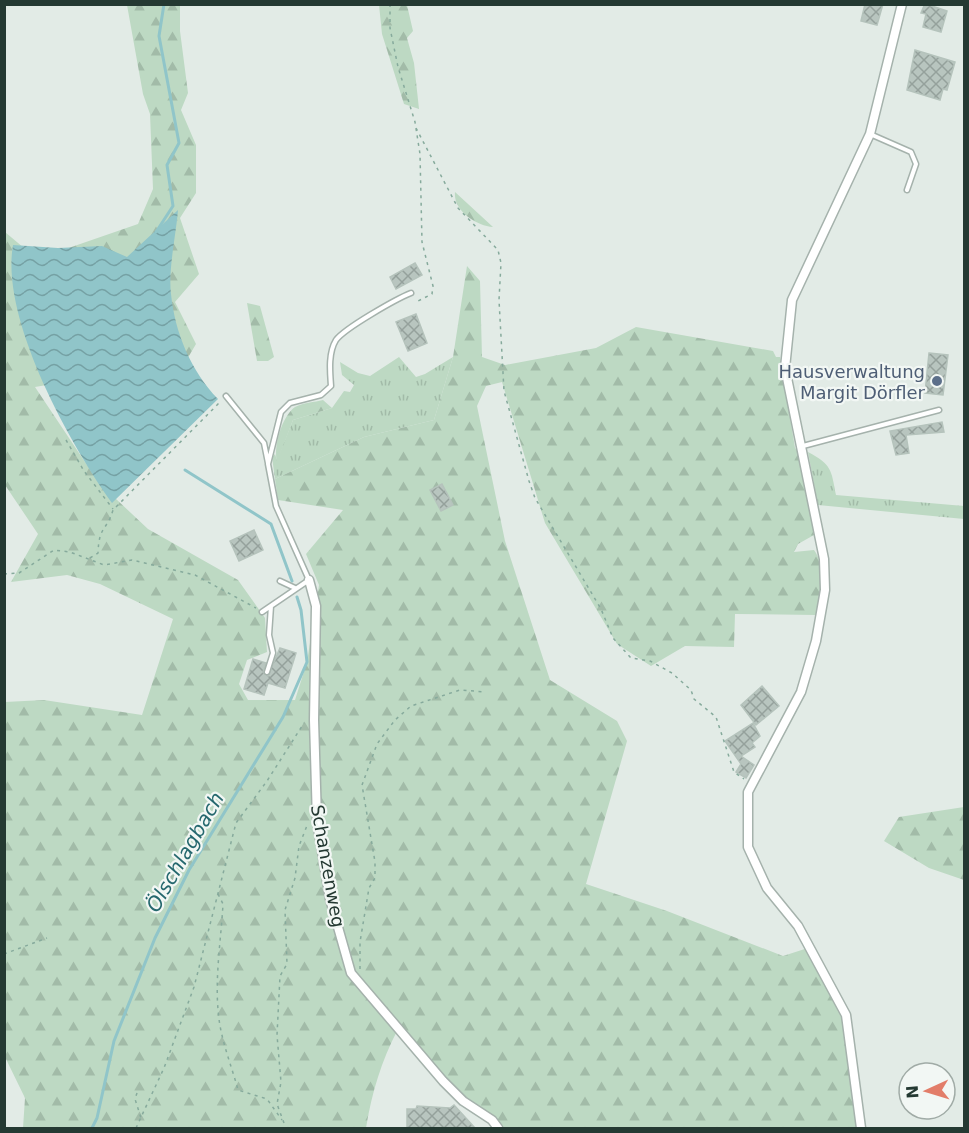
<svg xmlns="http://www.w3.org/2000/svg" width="969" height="1133" viewBox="0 0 969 1133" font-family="'DejaVu Sans',sans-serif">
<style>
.grass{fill:url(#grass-tufts)}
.forest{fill:url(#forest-firs)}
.water{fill:url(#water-waves)}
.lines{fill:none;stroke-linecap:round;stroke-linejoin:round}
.stream{stroke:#90c5c9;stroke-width:3}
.building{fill:url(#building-cross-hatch);stroke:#b5c3bc;stroke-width:1.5}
.service-casing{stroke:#a5b2ac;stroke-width:7}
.minor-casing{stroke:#a5b2ac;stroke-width:11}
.path{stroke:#86aa9c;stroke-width:1.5;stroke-dasharray:3 4.5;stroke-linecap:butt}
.service{stroke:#fff;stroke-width:4}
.minor{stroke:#fff;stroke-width:8}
.service-dot{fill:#5c6f8a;stroke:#f2f7f4;stroke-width:2}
.labels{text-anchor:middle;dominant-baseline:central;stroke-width:4.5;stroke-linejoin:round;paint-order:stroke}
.service-label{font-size:18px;fill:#4e5e75;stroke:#f2f7f4;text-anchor:end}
.street-label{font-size:18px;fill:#243932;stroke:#f2f7f4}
.water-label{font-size:20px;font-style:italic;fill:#25686e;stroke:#f2f7f4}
</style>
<defs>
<pattern id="grass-tufts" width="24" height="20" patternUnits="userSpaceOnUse" patternTransform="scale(1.5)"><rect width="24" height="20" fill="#bdd9c3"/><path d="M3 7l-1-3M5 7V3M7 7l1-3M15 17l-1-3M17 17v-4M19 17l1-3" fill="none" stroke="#a2bba8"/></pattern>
<pattern id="forest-firs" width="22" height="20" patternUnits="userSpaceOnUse" patternTransform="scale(1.5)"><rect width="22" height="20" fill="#bdd9c3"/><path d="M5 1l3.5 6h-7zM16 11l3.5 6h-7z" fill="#a2bba8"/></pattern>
<pattern id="water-waves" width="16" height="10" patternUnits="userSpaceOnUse" patternTransform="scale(1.5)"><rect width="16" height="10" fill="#90c5c9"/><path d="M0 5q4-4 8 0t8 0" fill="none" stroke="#75a1a4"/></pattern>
<pattern id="building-cross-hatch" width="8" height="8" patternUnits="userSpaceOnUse" patternTransform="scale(1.5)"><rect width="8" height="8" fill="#b8c5bf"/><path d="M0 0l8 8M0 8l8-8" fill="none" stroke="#95a19c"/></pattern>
</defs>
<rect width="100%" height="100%" fill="#e2ebe6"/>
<path class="grass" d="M399,357L416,377L425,374L453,357L434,420L364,437L275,479L272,457L275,454L277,460L293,420L332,408L344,391L350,392L354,385L342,375L340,362L358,373L370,376Z
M808,452C832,465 831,469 836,495L964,506V519L818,505Z"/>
<path class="forest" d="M127,5H180V31L188,93L181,110L196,145V193L180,218L199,274L175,302L196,344L186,361L35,387L99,483L148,529L238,580L265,618L267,652L247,660L239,684L248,700H295L307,662L319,585L306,554L343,510L278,500L275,479L364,437L434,420L453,357L467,266L480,281L482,357L505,365L596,348L636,327L773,351L776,357H780L795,448L799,452L814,535L798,544L794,552L814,550C827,567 819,595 816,615L735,614L734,647L685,646L651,666L617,644L545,523L502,382L486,386L477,406L505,541L550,680L617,721L627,741L586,884L667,911L783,956L811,947L846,1015L860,1128H500L464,1100L398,1029C381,1062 372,1092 366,1128H23L25,1098L5,1057V702L44,700L142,715L173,619L100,584L67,575L11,582L38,534L5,485V232L24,248L57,252L138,224L153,189L150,114L143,94Z
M379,5H407L413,31L407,38L414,63L419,109L404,104L382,34Z
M455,192L493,227C477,226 453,211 455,192Z
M247,303L260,306L274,357L268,361H257Z
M323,400L332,408L293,420L277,462C273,447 282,416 295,407C302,403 315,402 323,400Z
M964,807V880L929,868L884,841L899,817Z"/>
<path class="water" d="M178,210C176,235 168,270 171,294C175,333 191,371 218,399L112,503C70,444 0,319 13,245L58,248L102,246L127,257Z"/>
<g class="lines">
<path class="stream" d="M156,232L173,206L167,165L179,143L159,36L164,4
M185,470L271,524L292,581
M92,1128L97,1118L114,1041L155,938L189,870L283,717L307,662L301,610L297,597"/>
</g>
<path class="building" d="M865,4H883L877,25L861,21Z
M929,5L947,11L941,32L923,27L926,14L921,13L924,6Z
M915,50L955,62L947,90L943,89L940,100L907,90Z
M415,263L422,275L396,289L390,277Z
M416,314L427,343L408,351L396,322Z
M929,353L948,355L943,395L925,393Z
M942,422L944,432L906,435L909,453L896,455L890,431Z
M442,484L453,505L441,511L430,490Z
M254,530L263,550L239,561L230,541Z
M280,648L296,653L285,688L268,683L264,695L244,689L253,659L266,663L263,672L268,676Z
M762,686L779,706L756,725L741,705Z
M753,723L760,736L752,743L755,747L741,756L754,765L746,778L736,772L741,764L725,741Z
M454,1105L475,1128H407V1109H416L417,1106L450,1108Z"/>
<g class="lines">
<g class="service-casing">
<path id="service" d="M870,134L911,152L916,164L907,190
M226,396L264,443L268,463
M803,446L939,410
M280,581L295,588
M262,612L309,580L276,506L268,464L281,412L290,403L321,395L331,386C330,372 328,353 336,340C345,328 396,299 411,293
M267,672L273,653L269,635L271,606"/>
</g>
<g class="minor-casing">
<path id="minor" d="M309,580L316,606L314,720L317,821L330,899L351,973L443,1081L463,1101L492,1120L498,1128
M861,1128L846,1015L798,926L767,888L748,847V792L801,692L816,641L825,590L824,559L785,368L792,300L870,134L902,4"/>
</g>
<path class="path" d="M390,4V28L398,67L415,122L420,154L422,242L433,286L432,294L418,301L416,298
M416,128L458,208L498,250L501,263L499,300L504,391L529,481L535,498L601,609L613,638L631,658L650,661L672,673L691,690L694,699L716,717L734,772L744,779
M66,440L84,471L113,509
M90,558L98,553C99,525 107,531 113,510L221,401
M4,574L19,573L54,550L70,552L104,565L132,560L195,575L256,608
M218,894L223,904C221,941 214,981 219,1019C222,1043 232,1067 238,1090L267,1099L282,1120
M4,954L47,938
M360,969V942L369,888L375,878V862L362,785L377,744L395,720L411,706L460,690L486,692
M137,1093L135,1099L141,1118
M284,1123L277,1104L281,1082L277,1035L280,976L287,964L285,910L295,878L299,846L308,823
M136,1128L164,1068L194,987L236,823L267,781L304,723"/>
<use href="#service" class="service"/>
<use href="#minor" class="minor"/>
</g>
<circle class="service-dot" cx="937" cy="381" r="6"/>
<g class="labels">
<g class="service-label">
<text x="925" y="371">Hausverwaltung<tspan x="925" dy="21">Margit Dörfler</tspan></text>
</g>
<g class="street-label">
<text transform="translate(328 866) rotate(80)">Schanzenweg</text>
</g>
<g class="water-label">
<text transform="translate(185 852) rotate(-60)">Ölschlagbach</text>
</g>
</g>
<rect width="969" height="1133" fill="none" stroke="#243932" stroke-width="12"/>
<g transform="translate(927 1091) rotate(266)"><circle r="28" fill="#f2f7f4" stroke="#a0aba6" stroke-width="1.5"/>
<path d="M0-4.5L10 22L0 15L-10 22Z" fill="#e27d69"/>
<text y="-9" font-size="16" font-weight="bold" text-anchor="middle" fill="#243932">N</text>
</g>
</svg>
